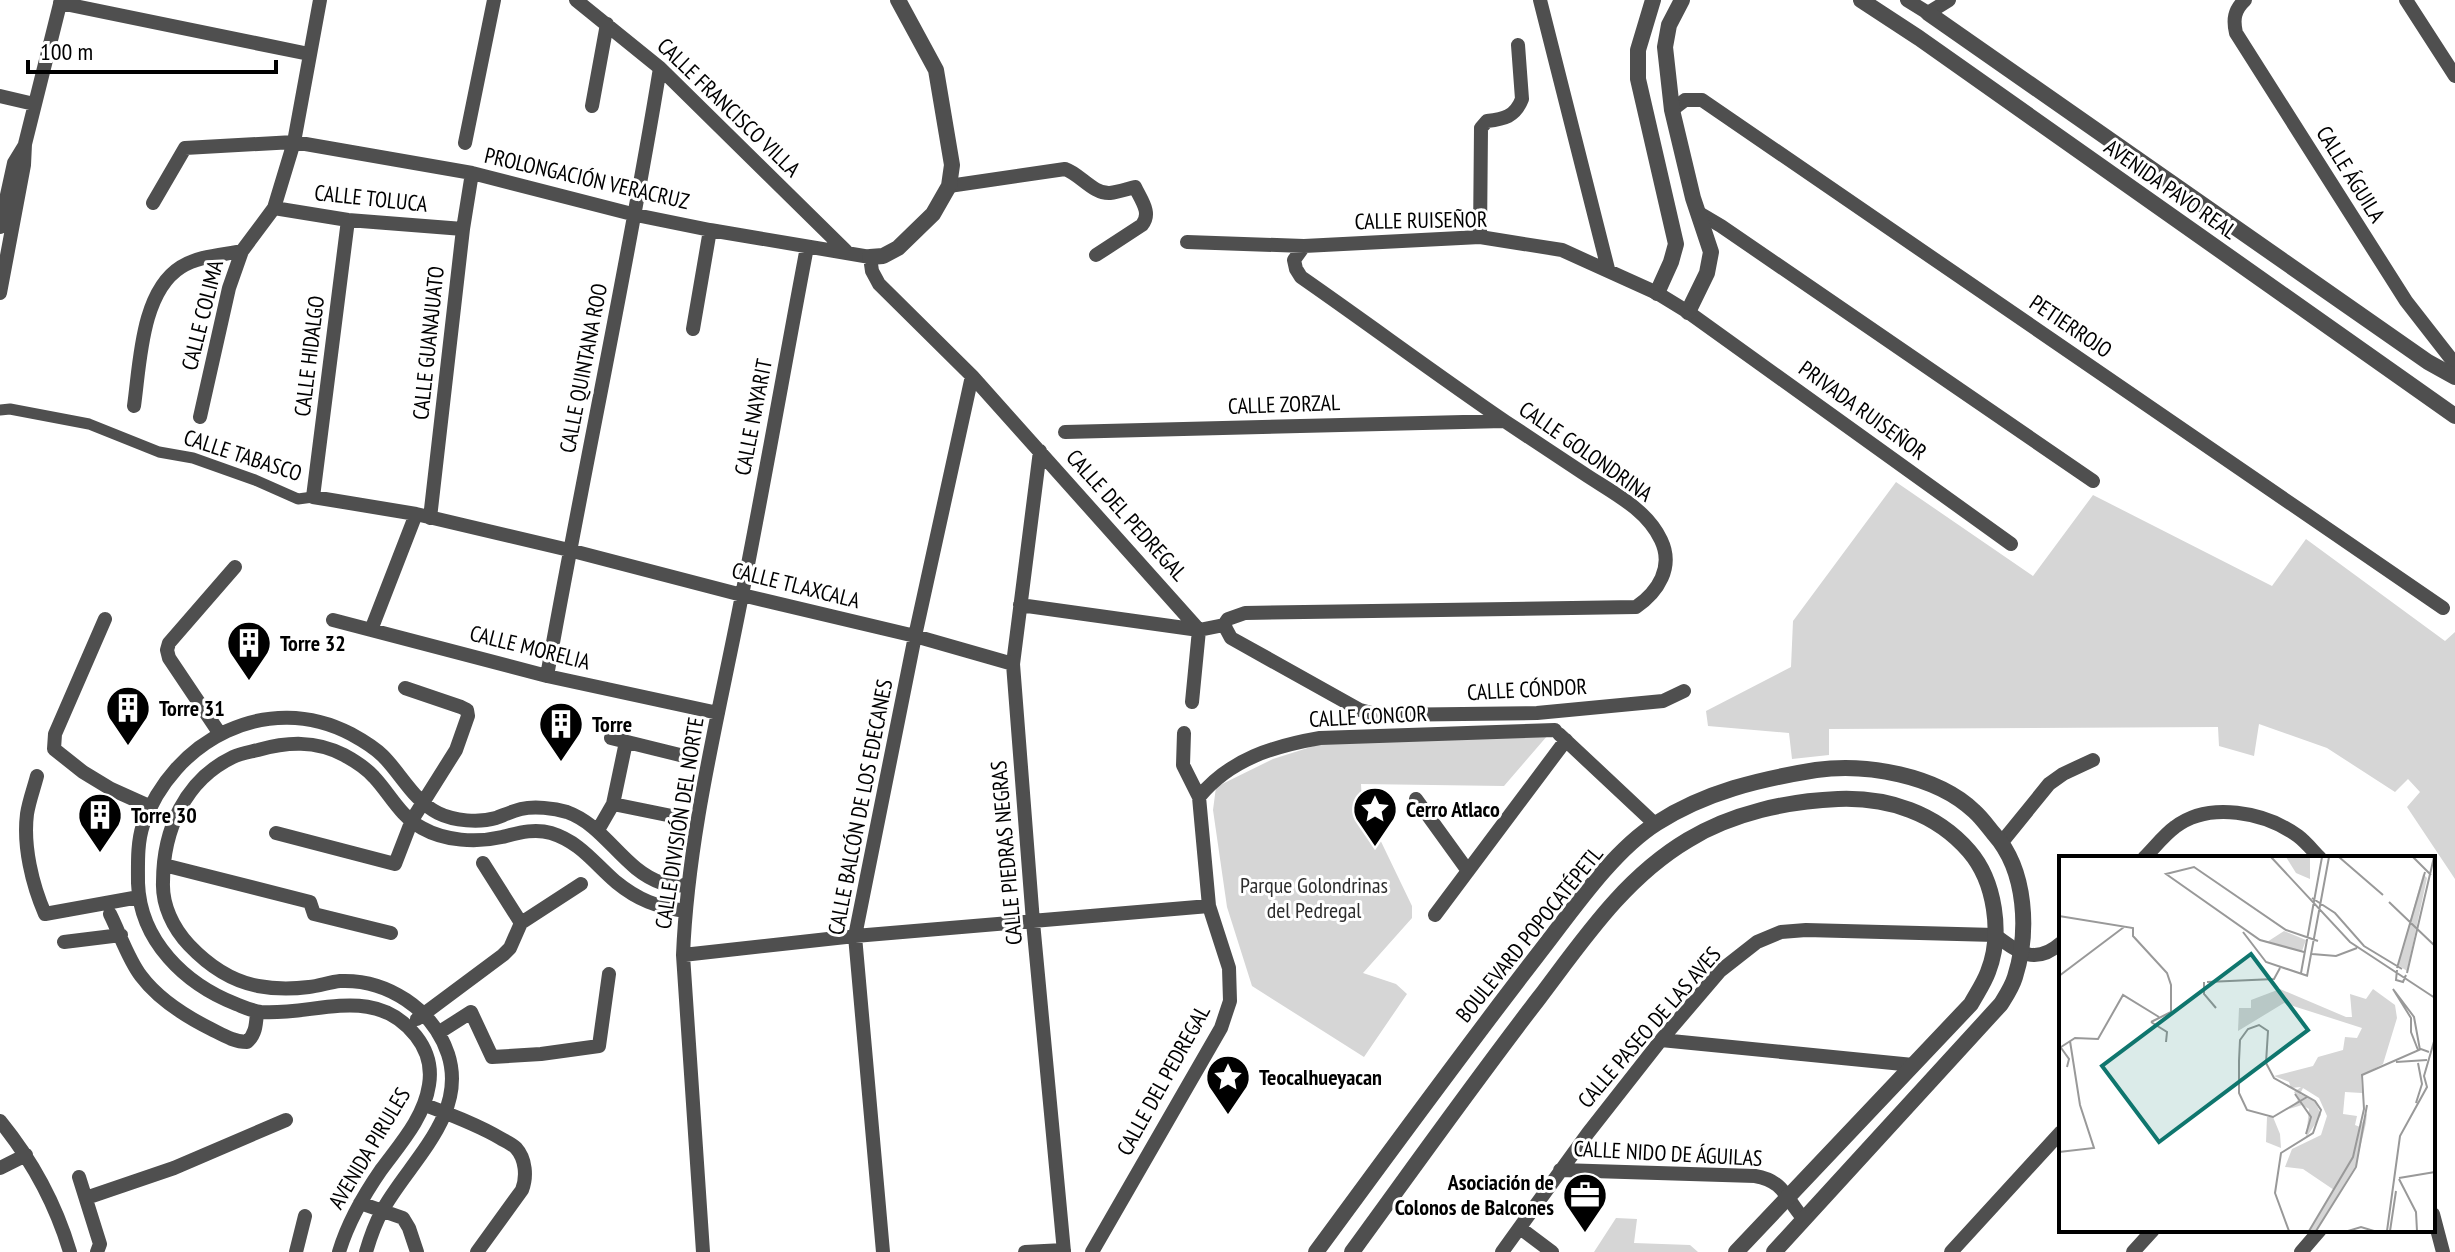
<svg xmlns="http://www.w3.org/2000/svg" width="2455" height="1252" viewBox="0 0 2455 1252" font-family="'PT Sans Narrow',sans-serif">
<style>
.green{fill:#d6d6d6}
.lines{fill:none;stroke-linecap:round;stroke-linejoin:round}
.pedestrian{stroke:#4f4f4f;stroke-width:11}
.minor{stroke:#4f4f4f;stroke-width:14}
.tertiary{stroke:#4f4f4f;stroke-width:16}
.labels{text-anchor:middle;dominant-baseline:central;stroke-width:6;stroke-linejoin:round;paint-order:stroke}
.street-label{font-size:22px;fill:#000;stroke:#fff}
.poi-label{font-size:22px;font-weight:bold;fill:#000;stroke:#fff;text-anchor:start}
.park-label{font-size:22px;fill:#2d2d2d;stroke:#fff}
.inset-road{fill:none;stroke:#999;stroke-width:2}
.view{fill:#0f766e;fill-opacity:0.15;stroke:#0f766e;stroke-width:4}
.inset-edge{fill:none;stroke:#000;stroke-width:4}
</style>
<rect width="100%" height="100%" fill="#fff"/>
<path class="green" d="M1896,482L2033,576L2093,495L2272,586L2306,539L2445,641L2455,632V879L2407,807L2420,792L2408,779L2395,792L2327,748L2259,724L2254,756L2219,746L2218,727L1829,729V755L1792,759L1789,733L1708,726L1706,711L1791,667L1793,621Z
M1548,735L1504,786L1361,784L1362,802L1412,906V918L1363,973L1396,984L1407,994L1364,1057L1252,986L1227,907L1213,810L1216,787L1273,759L1336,739Z
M1616,1218L1637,1219L1634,1243L1690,1245L1698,1252H1594Z"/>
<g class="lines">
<path class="pedestrian" d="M0,410L10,409L89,424L159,452L193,458L255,480L298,499L313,497"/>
<path class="minor" d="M576,0L660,68L846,251
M1540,0L1608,269
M1907,0L1928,13L1949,0
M2245,0C2234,10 2233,20 2236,33L2406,301L2455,364
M2406,0L2455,76
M60,3L309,54
M0,96L34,104
M592,106L607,24
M1672,110L1685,100H1702L2443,608
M465,143L494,0
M949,186L1065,169C1080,174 1093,194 1110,193C1118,192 1127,189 1135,187C1141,200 1152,213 1142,225L1096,255
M153,203L185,148L294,142L472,173L636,215L710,230L870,257L872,271L879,284L972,376L1199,630L1192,702
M274,208L348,220L463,229
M1699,213L1721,226L2093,481
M348,220L313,497L416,514L569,550L742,595L915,636L1013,664
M0,227L14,163L25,145
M1480,237L1481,128L1487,121C1504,119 1515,117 1522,99L1518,45
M1187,242L1304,246L1480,237L1562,250L1657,293L1688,312L2011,544
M0,293L24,165L25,144L61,0
M693,329L710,230
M134,406C140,364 141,292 181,267C198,256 222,255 242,251
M200,417L229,288L242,251L274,208L294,142L320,0
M1065,432L1504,421
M1040,451L1013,664L1033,922L1064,1252
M430,518L463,229L472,173
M1020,605L1199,630L1224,625L1228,619L1245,613L1636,607C1658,592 1674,567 1661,540C1646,508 1611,492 1583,473C1557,456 1532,439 1506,422C1437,375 1370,325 1301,277L1296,269L1294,260L1304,246
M105,619L55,734L54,749L83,772L111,789L151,807
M333,620L547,676L718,713
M1224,625L1231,638L1360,710L1379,715L1537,713L1663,701L1684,691
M371,630L416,514
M547,676C583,473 627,271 660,68
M220,734L169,658L167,650L169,643L235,567
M1559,734L1655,824
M611,738L680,755
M37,776C34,788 29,801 27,814C23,846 32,884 45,914L139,897
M1199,797C1230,759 1274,746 1320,738L1555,730
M1416,799L1468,871
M613,804L672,816
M598,830L613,804L626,742
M276,833L395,864L412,820L456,750L468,716L467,710L461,707L405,688
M2002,842L2049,784L2063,774L2093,760
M2144,858C2154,848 2164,835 2175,827C2209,801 2265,812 2298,836C2306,842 2313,851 2320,858
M483,863L521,923
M164,865L310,902L314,914L391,933
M110,914C120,934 128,959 141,976C159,1000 185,1016 211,1029C223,1035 234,1042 247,1042C256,1034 256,1024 257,1012
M1435,915L1566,740
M64,942L121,935
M683,955L855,936L1209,906
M417,1019L503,955L510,948L521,923L581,884
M438,1033L471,1012L492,1057L541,1054L599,1046L609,974
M1661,1040L1913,1065
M425,1105C451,1115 476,1124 500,1138C505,1141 512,1144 516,1148C526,1159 527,1177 522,1190L477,1252
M0,1121C31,1159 56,1205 70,1252
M0,1168L26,1155
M1560,1170L1755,1176C1784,1181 1785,1197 1803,1218
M79,1177L100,1244L97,1252
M86,1198L174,1168L286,1120
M360,1203L403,1218L409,1228L417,1252
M2433,1214L2443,1252
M1520,1228L1552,1252
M296,1252L305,1216
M339,1252C348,1222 363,1196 381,1170C400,1144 424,1118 429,1085C432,1067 427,1050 416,1036C375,983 315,1016 261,1012C252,1011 244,1007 236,1004C185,984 140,941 138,883C138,864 137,843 143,825C173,740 267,690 351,734C362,740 374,747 383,756C401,774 414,801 438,813C454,821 479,823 496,818C504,815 513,811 521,809C534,806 554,808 567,812C606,826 623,870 662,883C669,885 679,885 688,886
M366,1252C370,1238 375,1224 382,1211C409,1162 468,1115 448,1054C433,1009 387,979 340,981C330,982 319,986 309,987C293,989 274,989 258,986C231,981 208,965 189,945C173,928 162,905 163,882C163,830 185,780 233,757C241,753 250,752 258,750C287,742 315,740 344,755C355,761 366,768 374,777C390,794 400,816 422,828C445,841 476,843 502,837C518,833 534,828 551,833C580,842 594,863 616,882C638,900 657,907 685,911
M703,1252L683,955C688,834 719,714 742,595C765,479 785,363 807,247
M883,1252L855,936L915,636L972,376
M1025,1252L1064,1250
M1092,1252L1221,1028L1230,1001L1229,968L1209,906L1199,797L1183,765L1184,733
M1502,1252L1588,1133L1661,1040L1720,971L1757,942L1781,932L1806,930L1995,935C2018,952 2035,966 2061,943
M1951,1252L2061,1132
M2133,1252L2153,1230
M2301,1252L2320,1230"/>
<path class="tertiary" d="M1653,0L1638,50V79L1676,244L1671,262L1657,293
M1682,0L1669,25L1665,47L1672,110L1693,198L1711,252L1707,273L1688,312
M1861,0L1919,38L2455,416
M1928,13L2428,362L2455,377
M870,257L883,256L898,248L933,214L949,186L952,165L936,70L898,0
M1316,1252C1389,1153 1461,1054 1536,957C1570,914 1611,852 1657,823C1705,792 1760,779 1816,770C1866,763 1936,775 1974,811C1982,818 1988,827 1994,834C2027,871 2029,933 2015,977C2012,987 2006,996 2001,1004L1774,1252
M1352,1252C1414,1167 1475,1081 1539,998C1583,940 1624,878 1688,840C1732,813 1788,801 1838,799C1888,797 1936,813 1969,851C1995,881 2003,934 1988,972C1984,983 1977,993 1971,1004L1736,1252"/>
</g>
<defs>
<g id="building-pin" transform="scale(2.3)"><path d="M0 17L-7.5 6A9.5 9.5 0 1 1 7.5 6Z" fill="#000" stroke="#fff"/><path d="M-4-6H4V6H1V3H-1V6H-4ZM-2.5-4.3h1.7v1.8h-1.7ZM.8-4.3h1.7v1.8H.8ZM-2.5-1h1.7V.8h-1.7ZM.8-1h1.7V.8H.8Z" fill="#fff"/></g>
<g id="sight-pin" transform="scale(2.3)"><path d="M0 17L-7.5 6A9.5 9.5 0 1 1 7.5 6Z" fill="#000" stroke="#fff"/><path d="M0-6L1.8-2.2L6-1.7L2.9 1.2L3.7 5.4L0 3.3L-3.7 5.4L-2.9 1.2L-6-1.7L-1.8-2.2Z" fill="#fff"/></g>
<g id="office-pin" transform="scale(2.3)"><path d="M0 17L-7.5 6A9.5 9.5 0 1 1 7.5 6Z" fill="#000" stroke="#fff"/><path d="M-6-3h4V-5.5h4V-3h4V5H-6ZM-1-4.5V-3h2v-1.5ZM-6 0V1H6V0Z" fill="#fff"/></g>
</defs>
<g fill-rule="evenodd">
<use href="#building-pin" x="249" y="643"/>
<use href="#building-pin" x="128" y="708"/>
<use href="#building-pin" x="561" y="724"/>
<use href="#sight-pin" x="1375" y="809"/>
<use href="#building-pin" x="100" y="815"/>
<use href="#sight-pin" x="1228" y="1077"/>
<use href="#office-pin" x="1585" y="1195"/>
</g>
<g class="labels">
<g class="street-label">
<text transform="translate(729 107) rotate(44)">CALLE FRANCISCO VILLA</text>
<text transform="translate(2351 174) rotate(58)">CALLE ÁGUILA</text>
<text transform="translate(587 178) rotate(13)">PROLONGACIÓN VERACRUZ</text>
<text transform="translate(2171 189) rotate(35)">AVENIDA PAVO REAL</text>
<text transform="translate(371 198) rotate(6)">CALLE TOLUCA</text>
<text transform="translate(1421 220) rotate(-1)">CALLE RUISEÑOR</text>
<text transform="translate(202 315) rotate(-76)">CALLE COLIMA</text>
<text transform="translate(2071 326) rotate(34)">PETIERROJO</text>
<text transform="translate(428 343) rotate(-84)">CALLE GUANAJUATO</text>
<text transform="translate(309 356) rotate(-83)">CALLE HIDALGO</text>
<text transform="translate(583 368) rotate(-79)">CALLE QUINTANA ROO</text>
<text transform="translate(1284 404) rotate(-2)">CALLE ZORZAL</text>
<text transform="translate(1863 410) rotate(36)">PRIVADA RUISEÑOR</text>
<text transform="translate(753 417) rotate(-79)">CALLE NAYARIT</text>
<text transform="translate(1586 451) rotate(35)">CALLE GOLONDRINA</text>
<text transform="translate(243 455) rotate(18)">CALLE TABASCO</text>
<text transform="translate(1127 515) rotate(48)">CALLE DEL PEDREGAL</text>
<text transform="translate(796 585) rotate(14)">CALLE TLAXCALA</text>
<text transform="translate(530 647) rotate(14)">CALLE MORELIA</text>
<text transform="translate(1527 689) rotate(-3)">CALLE CÓNDOR</text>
<text transform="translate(1368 716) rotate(-3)">CALLE CONCOR</text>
<text transform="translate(860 807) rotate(-79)">CALLE BALCÓN DE LOS EDECANES</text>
<text transform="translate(679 823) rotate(-81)">CALLE DIVISIÓN DEL NORTE</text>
<text transform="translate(1006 853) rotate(-95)">CALLE PIEDRAS NEGRAS</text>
<text transform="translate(1529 934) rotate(-51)">BOULEVARD POPOCATÉPETL</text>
<text transform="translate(1649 1027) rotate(-49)">CALLE PASEO DE LAS AVES</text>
<text transform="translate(1163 1080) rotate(-61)">CALLE DEL PEDREGAL</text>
<text transform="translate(369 1148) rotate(-59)">AVENIDA PIRULES</text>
<text transform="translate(1668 1153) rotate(3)">CALLE NIDO DE ÁGUILAS</text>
</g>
<g class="poi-label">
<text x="280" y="643">Torre 32</text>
<text x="159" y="708">Torre 31</text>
<text x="592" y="724">Torre</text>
<text x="1406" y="809">Cerro Atlaco</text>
<text x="131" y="815">Torre 30</text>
<text x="1259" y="1077">Teocalhueyacan</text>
<text x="1554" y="1182" text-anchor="end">Asociación de<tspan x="1554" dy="25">Colonos de Balcones</tspan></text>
</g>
<g class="park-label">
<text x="1314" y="885">Parque Golondrinas<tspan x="1314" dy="25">del Pedregal</tspan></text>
</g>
</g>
<g transform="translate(2059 856)">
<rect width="376" height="376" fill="#fff"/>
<path d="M227,1H251V23L237,17ZM364,18L368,22L348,115L339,109ZM225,75L247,84L243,95L208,86ZM221,133L287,161H293L291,138L307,143L314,133L336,149L338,162L324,208L302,220L303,237L286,236L284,258L298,260L296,269L301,271L308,257L307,267L297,309L257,375H250L275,334L244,313L226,311L233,293L262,279L268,260L260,242L244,232L241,238L256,245L262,259L247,282L250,253L243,249L230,253L239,244L235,236L242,231L232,232L230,226L215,220L254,210L259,201L284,194L286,181L298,182L303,172L225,147L179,175L180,152H192V144ZM208,261H214L221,278L222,292L207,286Z" fill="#d6d6d6"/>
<path class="inset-road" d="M212,1L291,86L376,142M280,1L324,39M354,1L372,19M253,42L276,57L305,90L343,113M330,46L376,90M0,60L74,72V80L108,117L112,129V156L92,166M184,76L207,106L249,120M245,96L201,84L107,18L135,11L227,74L259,85M253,98L277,100L298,92M338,112L366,16M338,114L337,124L344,126L347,119M242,117L263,1M348,117L375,1M0,120L65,71M248,120L270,1M145,126V138L157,152M148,126L215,123L221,112M92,166L108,176L107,186M0,189L10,203L8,211M2,191L16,182L39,183L64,139L100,161M359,194L352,176V162L334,133L355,161L361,194M337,206L368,204M236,238L252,261L247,278M357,247L363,228L359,207M0,296L35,292L21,249L11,185M340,322L376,316M340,323L357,356L358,375M230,375L216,337L222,297L254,277L262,254L256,245L215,222L207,207L209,175L200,169L189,173L181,184L180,205V237L188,254L214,261L248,241M250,375L294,301L305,253L303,219L362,193L370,196M257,375L297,311L308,249M289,375L302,371L315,375M328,375L341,280L368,231L365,220L376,182M331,375L337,335"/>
<path class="view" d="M192,98L249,174L100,286L43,210Z"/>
<rect width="376" height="376" class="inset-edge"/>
</g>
<path d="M28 60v12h248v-12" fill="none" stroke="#000000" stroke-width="4"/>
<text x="40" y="60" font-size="24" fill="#000000" stroke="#ffffff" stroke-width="6" paint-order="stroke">100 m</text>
</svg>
